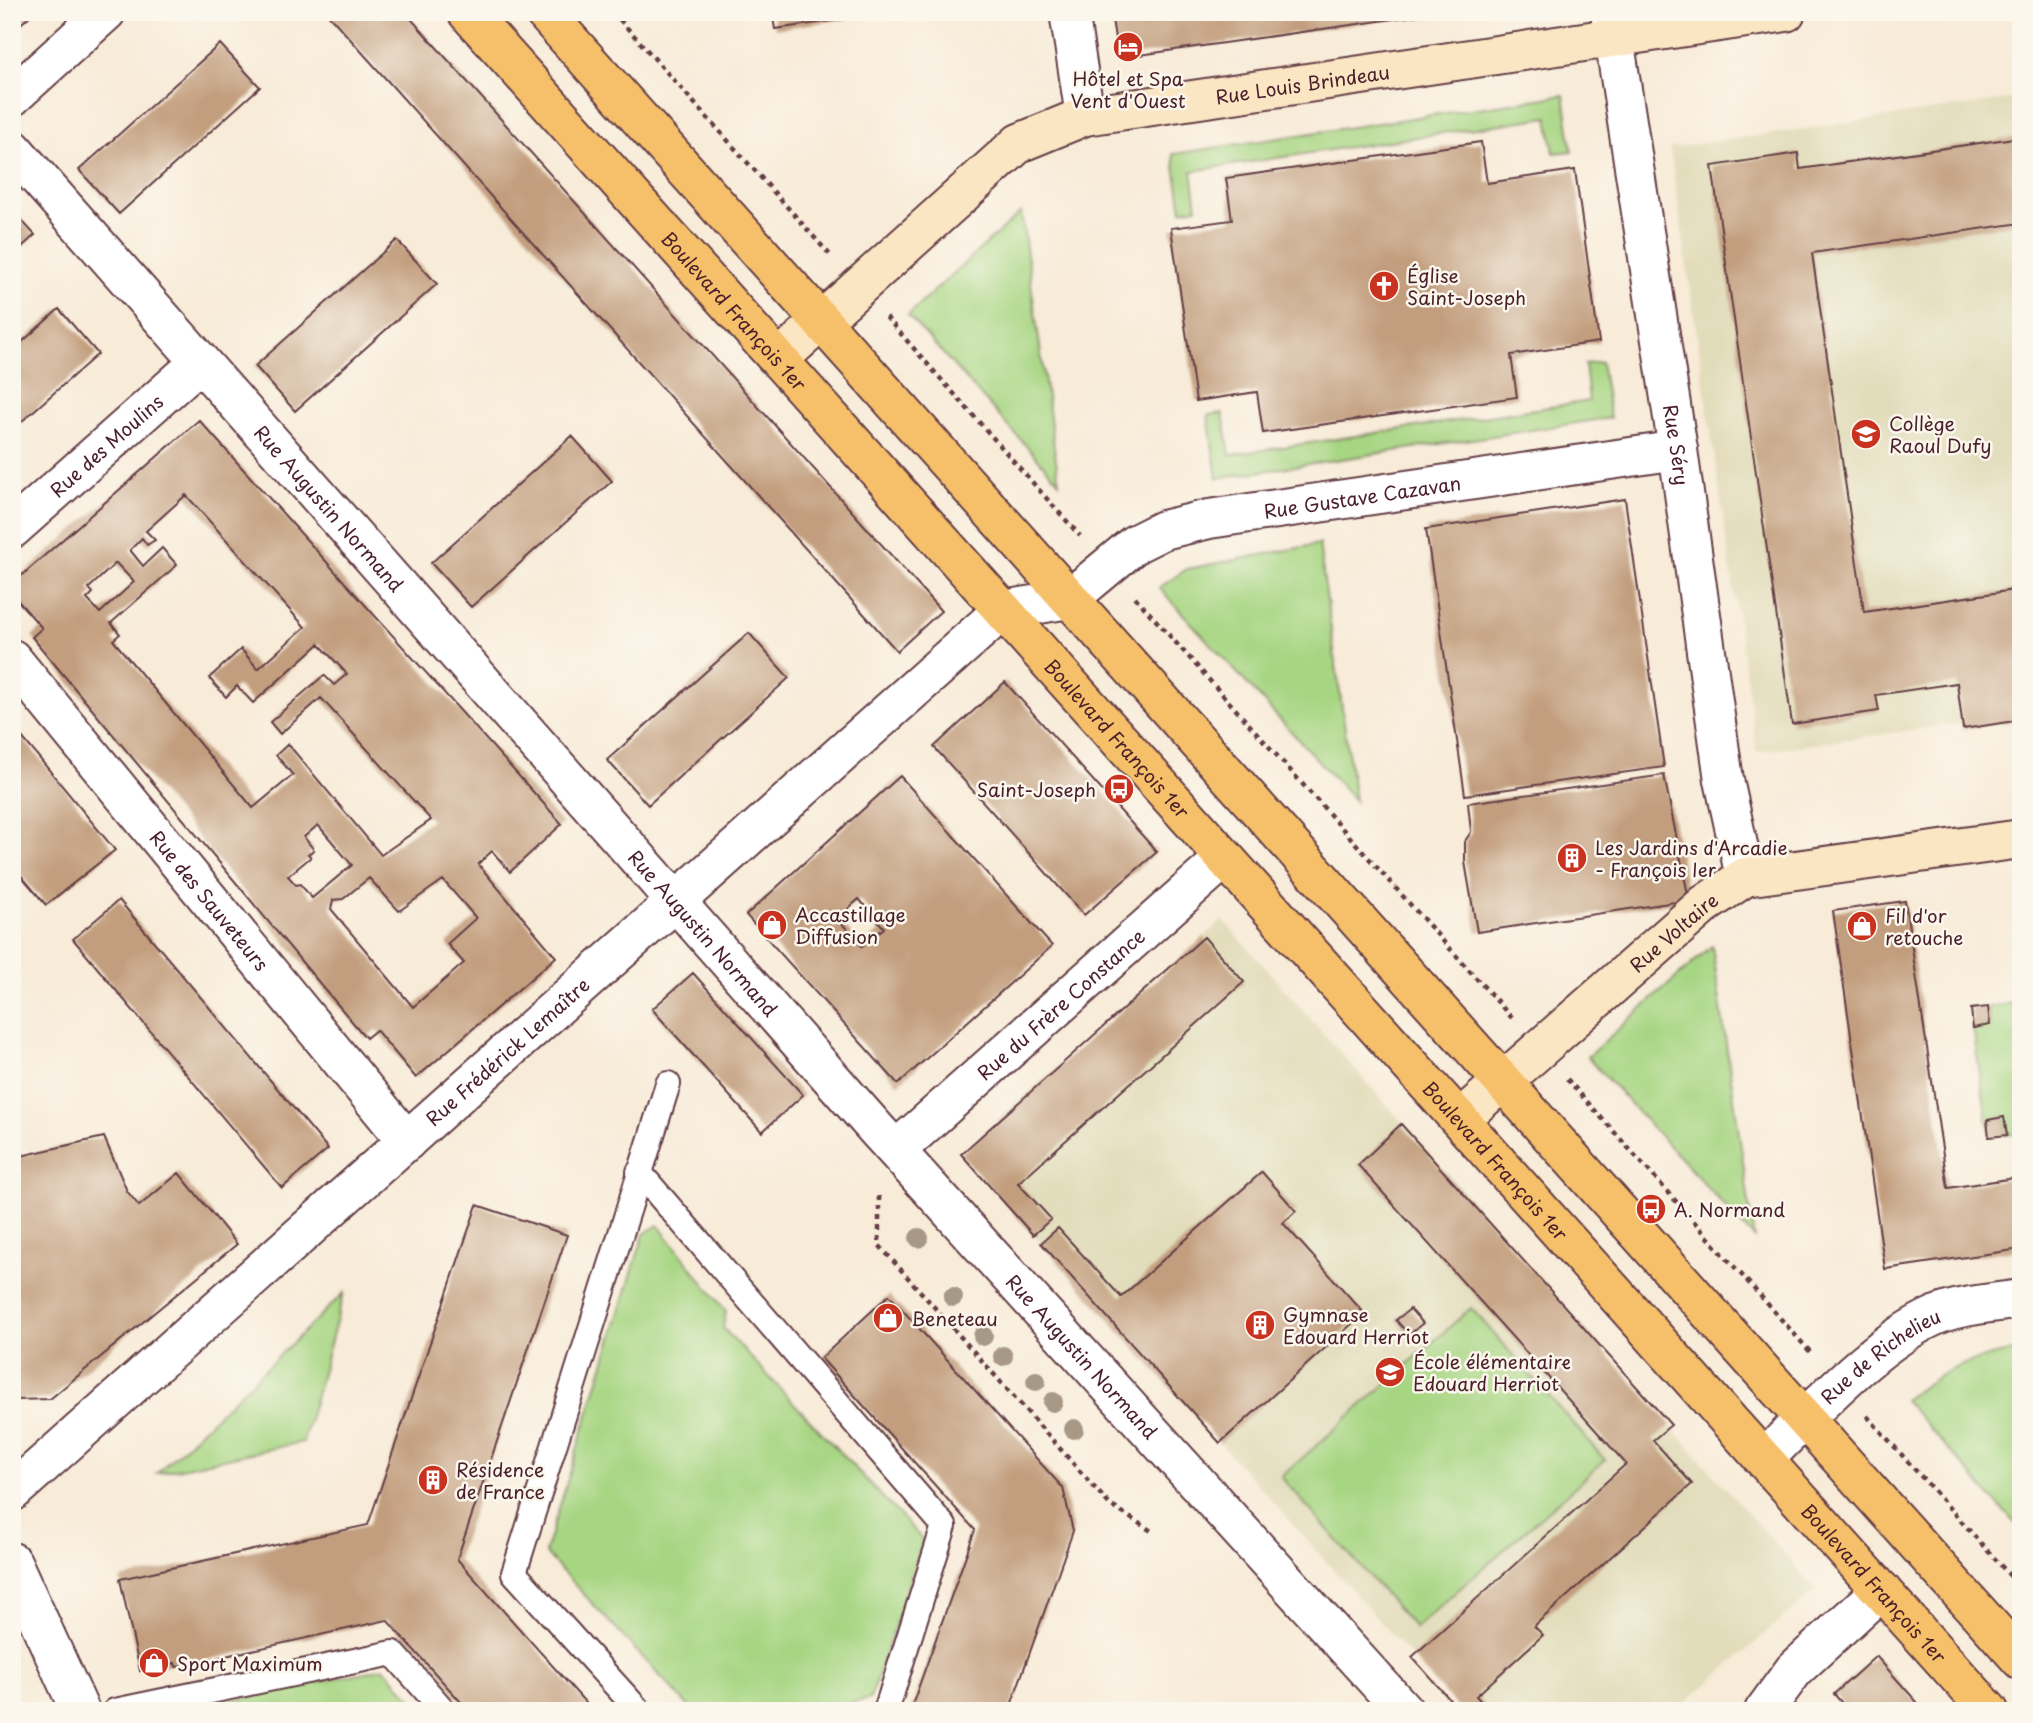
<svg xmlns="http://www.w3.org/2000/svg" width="2033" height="1723" viewBox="0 0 2033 1723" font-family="'Playpen Sans',sans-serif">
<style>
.built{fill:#e1dcba}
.green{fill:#a7d683;stroke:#787a57;stroke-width:2}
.building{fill:#c29e7e;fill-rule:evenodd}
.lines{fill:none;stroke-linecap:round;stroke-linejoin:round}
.lane-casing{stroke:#643e45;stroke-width:28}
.street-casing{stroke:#643e45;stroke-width:42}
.secondary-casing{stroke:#643e45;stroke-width:42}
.primary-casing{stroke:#643e45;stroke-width:42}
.path{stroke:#643e45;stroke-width:4.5;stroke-dasharray:5 5;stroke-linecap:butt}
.lane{stroke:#fff;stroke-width:24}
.street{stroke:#fff;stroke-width:38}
.secondary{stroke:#fbe6c4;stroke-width:38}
.primary{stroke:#f6c06b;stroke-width:38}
.tree{fill:#a89987}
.labels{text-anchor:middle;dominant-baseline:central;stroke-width:5;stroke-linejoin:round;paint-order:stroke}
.poi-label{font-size:19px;fill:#4a1f2b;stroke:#fbf7ec;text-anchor:start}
.street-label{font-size:19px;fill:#4a1f2b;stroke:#fbf7ec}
</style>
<rect width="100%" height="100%" fill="#fbf7ec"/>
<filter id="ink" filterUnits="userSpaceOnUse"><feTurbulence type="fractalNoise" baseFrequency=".0143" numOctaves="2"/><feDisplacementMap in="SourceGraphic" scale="14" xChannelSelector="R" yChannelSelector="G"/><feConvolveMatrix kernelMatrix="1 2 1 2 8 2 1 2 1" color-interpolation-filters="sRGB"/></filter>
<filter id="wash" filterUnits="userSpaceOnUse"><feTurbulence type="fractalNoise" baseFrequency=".00686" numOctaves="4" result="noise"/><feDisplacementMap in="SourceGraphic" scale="28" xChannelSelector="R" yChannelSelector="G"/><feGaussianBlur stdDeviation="1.57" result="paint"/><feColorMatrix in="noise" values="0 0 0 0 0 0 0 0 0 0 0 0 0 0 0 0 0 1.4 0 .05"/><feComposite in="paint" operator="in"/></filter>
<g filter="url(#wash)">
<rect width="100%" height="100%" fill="#f8ebd8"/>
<path class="built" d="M2021,98V720L1963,729L1962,723L1757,752L1670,148Z
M1223,920L1816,1590L1676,1711H1460L961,1154Z"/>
<path class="green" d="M1564,95L1572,151L1554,153L1548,117L1192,171L1197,207L1182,210L1173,154Z
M1021,212L1059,482L908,315Z
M1601,362L1610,418L1217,478L1208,415L1223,413L1230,455L1589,401L1585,364Z
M1319,544L1355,801L1159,588L1187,569Z
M1712,946L1754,1238L1587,1057Z
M2021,1002V1133L2007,1135L2004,1117L1987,1120L1973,1028L1990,1025L1988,1007Z
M658,1225L726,1311L723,1328L923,1540L870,1699L817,1711H693L545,1553L644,1234Z
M344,1293L303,1442L157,1473Z
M1471,1308L1605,1460L1415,1628L1281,1477Z
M2021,1350V1530L1904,1400C1947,1368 1968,1359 2021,1350Z
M384,1668L423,1711H184Z"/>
<g id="blocks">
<path class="building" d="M12,12H34L12,32Z
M326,12H405L941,611L897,651Z
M772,12H881V14L775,29Z
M1111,12H1429V14L1118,58Z
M220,44L260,87L119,214L79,170Z
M2021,137V223L1812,253L1864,612L2021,589V720L1963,729L1957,683L1876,695L1879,711L1792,724L1712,166L1798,153L1800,169Z
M1481,142L1487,183L1575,170L1599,342L1511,355L1517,397L1263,433L1257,392L1196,401L1171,228L1232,220L1226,178Z
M12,210L35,235L12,256Z
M397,240L437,284L295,411L255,366Z
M59,309L98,354L12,430V351Z
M199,420L562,824L510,872L492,851L478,864L556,957L416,1078L376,1030L366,1038L311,973L32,637L42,628L12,594V584ZM186,495L305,627L258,669L241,649L209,678L226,697L237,686L253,703L319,644L347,674L334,685L324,675L270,722L280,734L321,698L431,820L381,855L288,744L276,755L293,775L253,808L113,640L120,634L111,623L177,565L162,548L143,566L130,550L142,538L147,545L155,540L146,531ZM116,563L134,582L100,613L87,599L93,593L89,588ZM318,825L352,865L312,898L300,884L296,885L288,876L311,857L308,854L314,850L304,837ZM369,878L399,911L443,880L476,918L447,944L464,963L413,1007L331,909L333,900L343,899Z
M572,436L612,481L471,607L431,563Z
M1625,499L1664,767L1465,795L1426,529Z
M749,633L789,678L648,805L607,760Z
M1005,682L1157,852L1084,915L934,747Z
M12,725L115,850L46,905L12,865Z
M1664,775L1689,900L1477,932L1465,862V841L1471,832L1468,803Z
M900,776L1052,946L898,1084L746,915ZM859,899L884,928L862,946L837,918Z
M119,900L328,1149L282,1188L73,939Z
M1905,901L1948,1188L2021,1177V1249L1885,1269L1833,911Z
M1204,937L1244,982L1018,1183L1051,1219L1033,1235L961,1154Z
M693,973L803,1095L762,1132L652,1009Z
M1988,1007L1990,1025L1973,1028L1971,1009Z
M2004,1117L2007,1135L1989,1137L1987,1120Z
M1401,1124L1671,1425L1653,1440L1692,1484L1534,1626L1543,1635L1476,1696L1490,1711H1460L1412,1657L1626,1464L1358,1165Z
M104,1137L127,1191L139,1206L179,1173L237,1244L50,1399L16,1400L12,1398V1158Z
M1262,1172L1296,1211L1283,1223L1364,1313L1220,1443L1041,1243L1058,1228L1121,1297Z
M477,1205L567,1235L457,1559L593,1711H469L387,1620L176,1667L175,1663L140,1671L120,1579L368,1525Z
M889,1295L1063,1488L1073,1531L1009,1711H910L975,1530L821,1358Z
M1410,1309L1423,1323L1409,1335L1396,1320Z
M1876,1656L1925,1711H1849L1834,1694Z"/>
</g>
</g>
<g filter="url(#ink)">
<use href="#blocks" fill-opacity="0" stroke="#643e45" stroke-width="2"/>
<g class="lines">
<g class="lane-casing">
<path id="lane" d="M639,1172L944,1526L886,1711
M115,1711L393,1653L444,1711
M639,1711L514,1573L668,1084"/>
</g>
<g class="street-casing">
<g id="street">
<path d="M1069,12L1085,116"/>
<path id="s1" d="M1610,12L1678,450L1724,780L1745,877"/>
<path d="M12,97L106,12"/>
<path id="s2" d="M12,148L877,1130L1404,1711"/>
<path id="s3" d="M12,529L200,362"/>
<path id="s4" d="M12,659L407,1141"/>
<path id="s5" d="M896,1150L1225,858"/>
<path id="s6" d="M1764,1459C1811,1413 1876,1341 1937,1315C1961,1305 1994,1303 2021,1299"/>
<path id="s7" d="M12,1492L1003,610L1069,599L1135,544L1163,530L1209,519L1678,450"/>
<path d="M12,1562L80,1711"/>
<path d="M1764,1711L1794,1670L1881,1590"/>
</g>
</g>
<g class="secondary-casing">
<g id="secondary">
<path id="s8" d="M779,359L1019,143L1085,116L1786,12"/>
<path id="s9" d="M1460,1119L1705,904L1745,877L2021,839"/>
</g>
</g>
<g class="primary-casing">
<g id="primary">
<path id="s10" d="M467,12L1989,1711"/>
<path d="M544,12L2021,1660"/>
</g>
</g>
<path class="path" d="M613,12L831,256
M886,317L1080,536
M1135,597L1512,1018
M1567,1079L1813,1355
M879,1196V1245L1110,1505L1153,1532
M1867,1416L2021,1588
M12,1704L16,1711"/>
<use href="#lane" class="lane"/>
<use href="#street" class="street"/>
<use href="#secondary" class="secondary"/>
<use href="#primary" class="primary"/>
</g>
<g class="tree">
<circle cx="919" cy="1238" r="10"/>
<circle cx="953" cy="1297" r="10"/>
<circle cx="983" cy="1336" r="10"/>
<circle cx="1003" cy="1356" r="10"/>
<circle cx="1036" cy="1381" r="10"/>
<circle cx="1053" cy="1402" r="10"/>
<circle cx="1074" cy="1429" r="10"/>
</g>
</g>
<defs>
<g id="hotel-disc" transform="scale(1.575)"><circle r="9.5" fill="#c8321e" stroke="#fbf7ec"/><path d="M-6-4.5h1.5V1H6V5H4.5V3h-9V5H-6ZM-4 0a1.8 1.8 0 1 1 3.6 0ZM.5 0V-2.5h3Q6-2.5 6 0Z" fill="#fff"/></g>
<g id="church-disc" transform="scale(1.575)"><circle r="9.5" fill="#c8321e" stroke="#fbf7ec"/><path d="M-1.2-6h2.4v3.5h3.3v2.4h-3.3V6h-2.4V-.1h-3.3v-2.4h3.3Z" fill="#fff"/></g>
<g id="school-disc" transform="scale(1.575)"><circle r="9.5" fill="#c8321e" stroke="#fbf7ec"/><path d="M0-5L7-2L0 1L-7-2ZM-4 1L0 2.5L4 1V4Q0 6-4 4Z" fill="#fff"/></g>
<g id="bus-disc" transform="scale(1.575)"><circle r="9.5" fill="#c8321e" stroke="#fbf7ec"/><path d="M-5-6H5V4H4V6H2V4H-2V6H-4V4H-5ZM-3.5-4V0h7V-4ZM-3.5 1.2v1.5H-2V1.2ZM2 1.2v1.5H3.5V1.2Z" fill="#fff"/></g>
<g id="building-disc" transform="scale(1.575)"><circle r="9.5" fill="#c8321e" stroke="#fbf7ec"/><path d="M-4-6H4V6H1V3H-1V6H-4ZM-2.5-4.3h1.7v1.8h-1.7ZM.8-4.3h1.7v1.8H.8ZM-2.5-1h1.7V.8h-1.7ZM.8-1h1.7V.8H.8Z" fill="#fff"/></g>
<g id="shop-disc" transform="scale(1.575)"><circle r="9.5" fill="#c8321e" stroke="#fbf7ec"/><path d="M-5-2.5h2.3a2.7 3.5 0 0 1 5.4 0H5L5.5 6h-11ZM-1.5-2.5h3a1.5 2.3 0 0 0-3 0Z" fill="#fff"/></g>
</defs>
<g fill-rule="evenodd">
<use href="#hotel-disc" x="1128" y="47"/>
<use href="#church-disc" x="1384" y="286"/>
<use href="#school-disc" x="1866" y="434"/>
<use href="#bus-disc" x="1119" y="789"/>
<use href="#building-disc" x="1572" y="858"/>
<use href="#shop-disc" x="772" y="925"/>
<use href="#shop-disc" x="1862" y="926"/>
<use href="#bus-disc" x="1651" y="1209"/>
<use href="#shop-disc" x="888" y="1318"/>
<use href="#building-disc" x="1260" y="1325"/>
<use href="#school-disc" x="1390" y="1372"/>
<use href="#building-disc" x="433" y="1480"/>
<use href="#shop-disc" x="154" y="1663"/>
</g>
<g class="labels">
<g class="poi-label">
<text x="1128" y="78" text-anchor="middle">Hôtel et Spa<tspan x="1128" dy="22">Vent d'Ouest</tspan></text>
<text x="1407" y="275">Église<tspan x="1407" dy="22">Saint-Joseph</tspan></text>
<text x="1889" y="423">Collège<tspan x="1889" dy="22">Raoul Dufy</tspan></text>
<text x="1096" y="789" text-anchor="end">Saint-Joseph</text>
<text x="1595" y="847">Les Jardins d'Arcadie<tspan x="1595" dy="22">- François Ier</tspan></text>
<text x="795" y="914">Accastillage<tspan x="795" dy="22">Diffusion</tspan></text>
<text x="1885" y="915">Fil d'or<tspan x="1885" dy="22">retouche</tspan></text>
<text x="1674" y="1209">A. Normand</text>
<text x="1283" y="1314">Gymnase<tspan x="1283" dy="22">Edouard Herriot</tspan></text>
<text x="911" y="1318">Beneteau</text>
<text x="1413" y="1361">École élémentaire<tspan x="1413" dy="22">Edouard Herriot</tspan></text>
<text x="456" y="1469">Résidence<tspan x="456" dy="22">de France</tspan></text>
<text x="177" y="1663">Sport Maximum</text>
</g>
<g class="street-label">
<text stroke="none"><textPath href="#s8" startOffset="614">Rue Louis Brindeau</textPath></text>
<text stroke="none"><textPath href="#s10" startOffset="401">Boulevard François 1er</textPath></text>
<text stroke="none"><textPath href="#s1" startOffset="438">Rue Séry</textPath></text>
<text stroke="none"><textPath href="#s3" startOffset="126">Rue des Moulins</textPath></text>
<text stroke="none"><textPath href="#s7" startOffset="1713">Rue Gustave Cazavan</textPath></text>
<text stroke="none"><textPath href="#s2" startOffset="480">Rue Augustin Normand</textPath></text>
<text stroke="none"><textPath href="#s10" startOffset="975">Boulevard François 1er</textPath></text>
<text stroke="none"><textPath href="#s4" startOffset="312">Rue des Sauveteurs</textPath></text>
<text stroke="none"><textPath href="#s9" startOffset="284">Rue Voltaire</textPath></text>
<text stroke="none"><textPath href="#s2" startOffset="1046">Rue Augustin Normand</textPath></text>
<text stroke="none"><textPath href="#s5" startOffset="220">Rue du Frère Constance</textPath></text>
<text stroke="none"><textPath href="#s7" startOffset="663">Rue Frédérick Lemaître</textPath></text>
<text stroke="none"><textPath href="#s10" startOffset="1542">Boulevard François 1er</textPath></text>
<text stroke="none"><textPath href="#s2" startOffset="1614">Rue Augustin Normand</textPath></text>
<text stroke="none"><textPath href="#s6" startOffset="156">Rue de Richelieu</textPath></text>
<text stroke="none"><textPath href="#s10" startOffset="2109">Boulevard François 1er</textPath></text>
</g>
</g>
<rect width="2033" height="1723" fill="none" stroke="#fbf7ec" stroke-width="42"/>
</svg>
